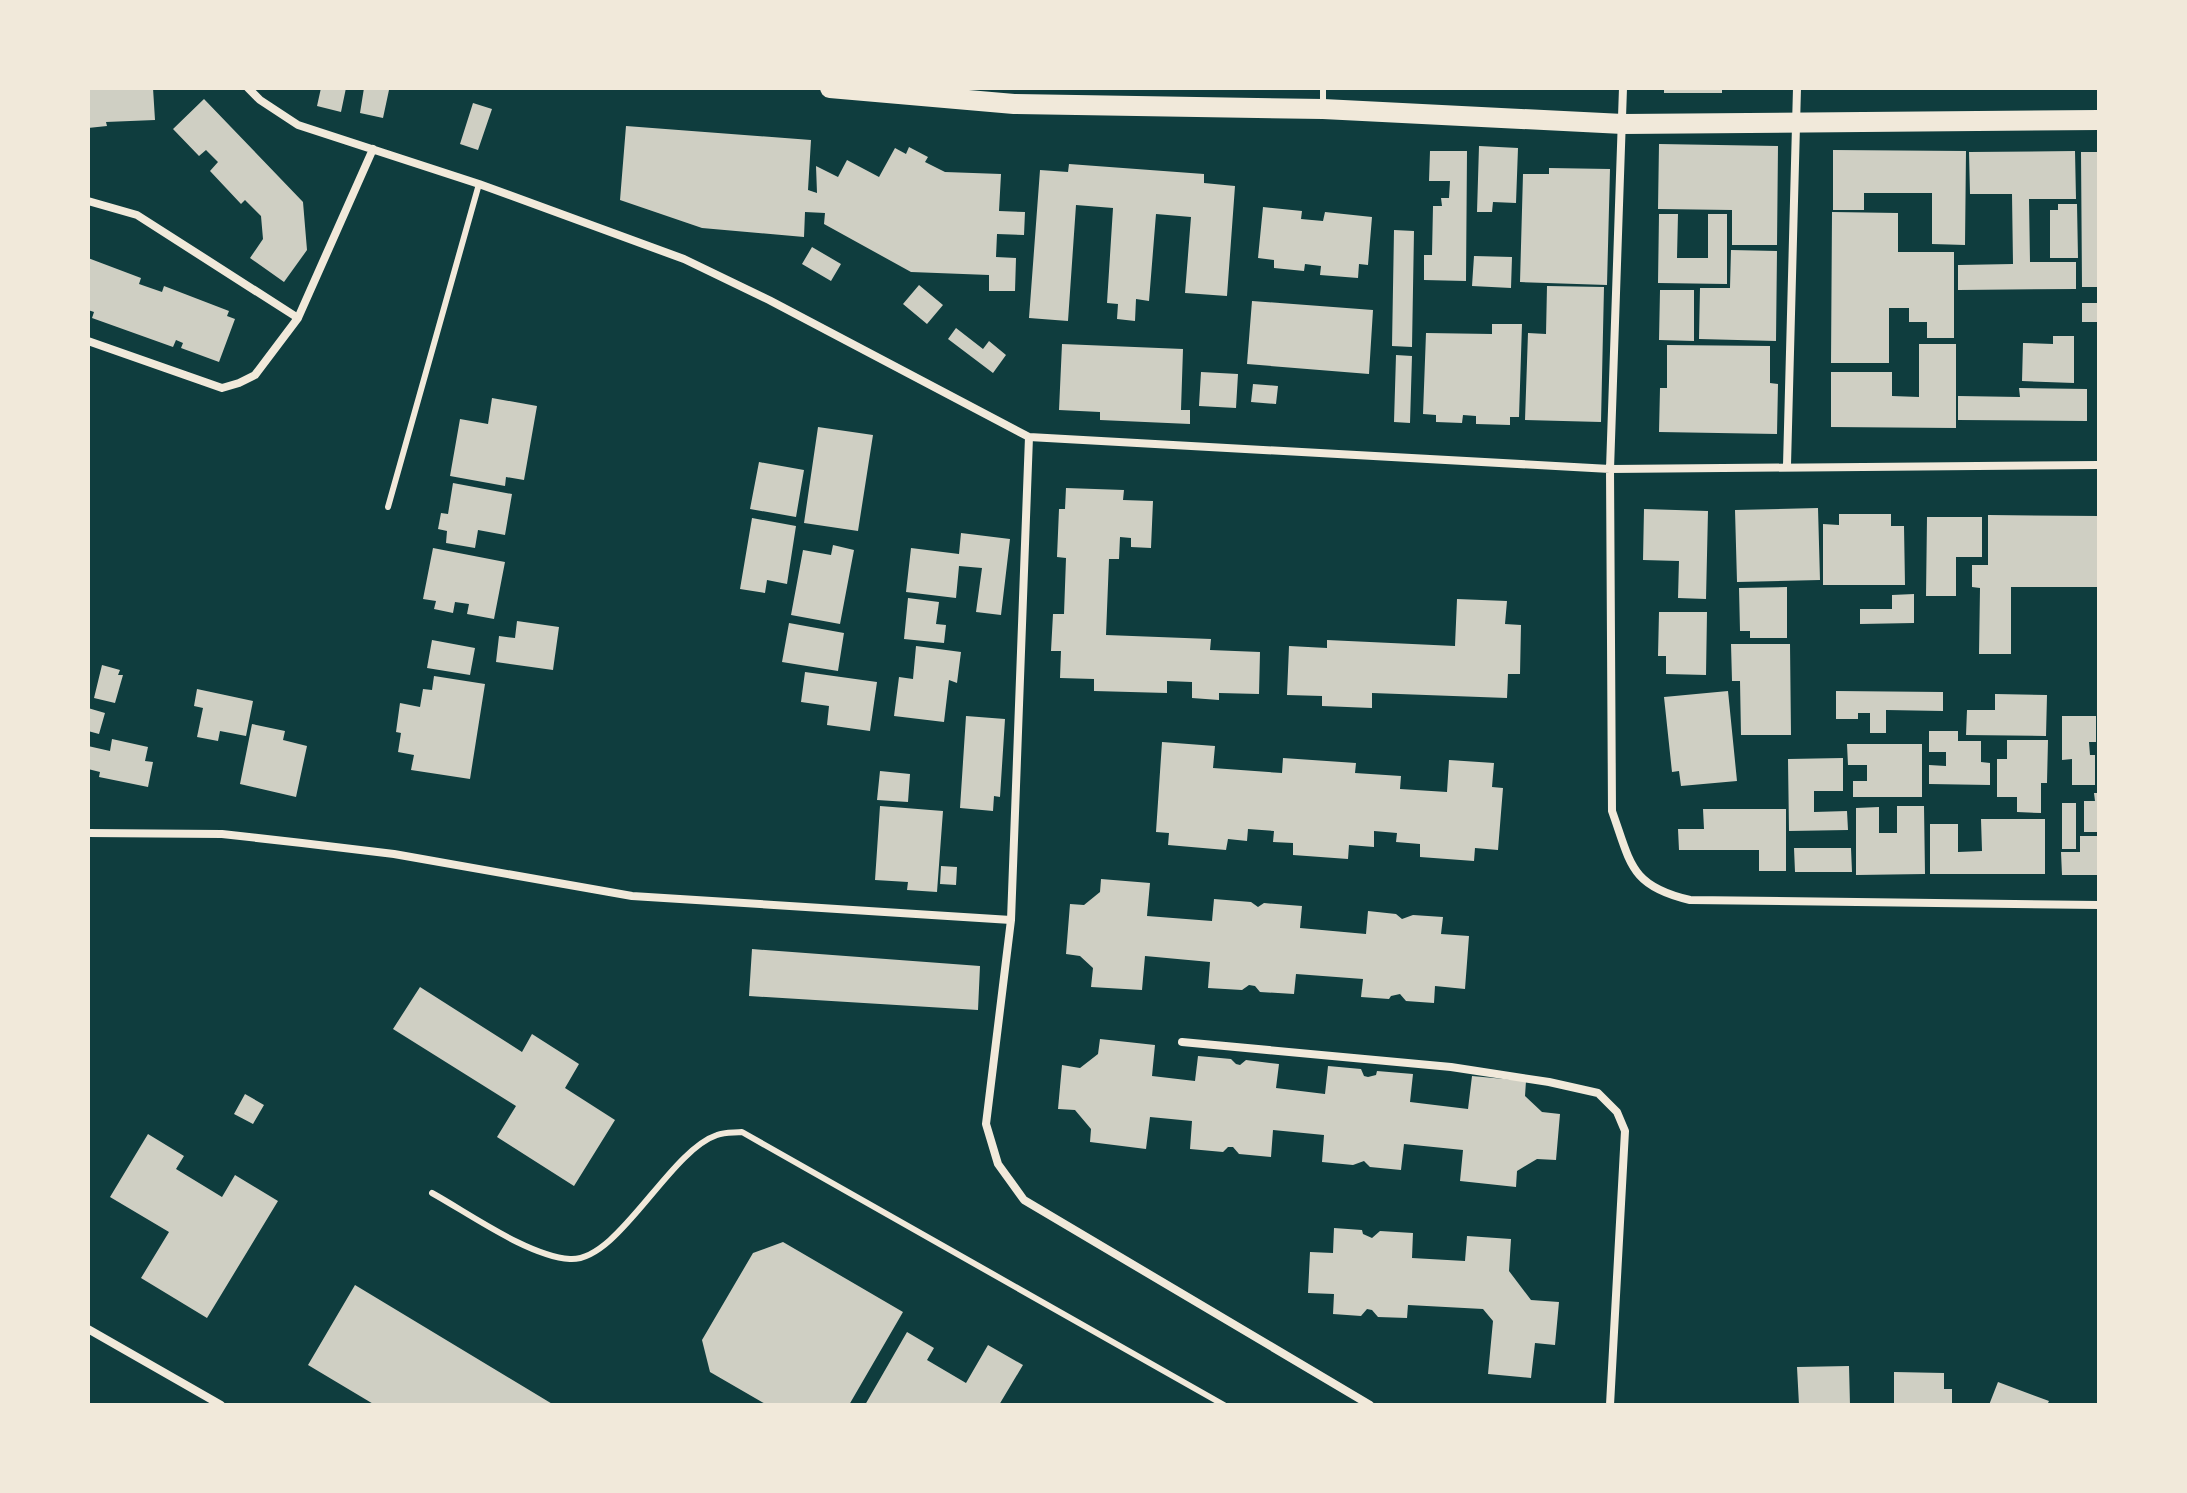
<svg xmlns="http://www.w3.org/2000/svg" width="2187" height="1493" viewBox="0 0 2187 1493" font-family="'Exo 2',sans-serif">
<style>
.building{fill:#cfcfc3}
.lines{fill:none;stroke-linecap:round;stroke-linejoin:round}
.service{stroke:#f1e9da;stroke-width:6}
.minor{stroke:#f1e9da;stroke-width:8}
.primary{stroke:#f1e9da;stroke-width:20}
</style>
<rect width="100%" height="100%" fill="#0f3d3e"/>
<path class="building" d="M88,88H153L155,120L106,122L107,126L88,128Z
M321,88H346L341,112L317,106Z
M364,88L389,90L383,118L360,113Z
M1664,88H1722V93H1664Z
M204,99L303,202L307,250L284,282L250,258L263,239L261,216L245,200L241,204L210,171L218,162L206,150L199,156L173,129Z
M473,103L492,109L478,150L460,144Z
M626,126L811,140L808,190L817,193L816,166L838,177L847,160L879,177L895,148L906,154L909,147L928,157L925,162L945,172L1001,174L999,211L1025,212L1024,235L997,234L996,257L1016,258L1015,291H989V275L911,272L824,224L825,213L805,212L804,237L702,228L620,200Z
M1659,144L1778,146L1777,245H1732V210L1658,209Z
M1479,146L1518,148L1516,203L1493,202L1492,212H1477Z
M1833,150L1966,151L1965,245L1932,244V193H1864V210H1833Z
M1430,151H1467L1466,281L1424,280V255H1432L1433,206H1442L1441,198H1449L1450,181H1429Z
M2075,151L2076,199H2029L2030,262H2076V289L1958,290V265L2013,264L2012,194H1970L1969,152Z
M2081,152H2099V287H2082Z
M1069,164L1204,174V183L1235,186L1227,296L1185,293L1191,217L1156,214L1149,301L1136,299L1135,321L1117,319L1118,304L1107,303L1113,208L1076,205L1068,321L1029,318L1040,170L1068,172Z
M1549,168L1610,169L1607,285L1520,282L1523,174H1549Z
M2058,204H2077L2078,258H2050V210H2058Z
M1263,207L1302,211L1301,219L1323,221L1325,212L1372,217L1368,265L1359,264L1358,278L1320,275L1321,266L1305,264L1304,271L1274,268V260L1258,258Z
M1832,212L1898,213V252H1954V338H1927V322H1909V308H1889V363H1831Z
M1659,214H1678L1677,258H1708V214H1727V284L1658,283Z
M1394,230L1414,231L1412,347L1392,346Z
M812,247L841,264L831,281L802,264Z
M1731,250L1777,251L1776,341L1699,339L1700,288H1730Z
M1474,256L1512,257L1511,288L1472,286Z
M88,258L141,278L139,284L162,292L164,286L229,311L227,316L235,319L219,362L181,348L183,343L176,340L173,347L92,318L94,312L88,310Z
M919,285L943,305L927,324L903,304Z
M1547,286L1604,287L1601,422L1525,420L1528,333L1546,334Z
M1660,290H1694V341L1659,340Z
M1252,301L1373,310L1369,374L1247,364Z
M2082,303H2099V322H2082Z
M1492,324H1522L1519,417H1510V425L1476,424V416L1463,415L1462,423L1436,422V415L1423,414L1426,333L1492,334Z
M956,328L983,349L989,341L1006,355L993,373L948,339Z
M2053,336H2074V383L2022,381L2023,343L2053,344Z
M1062,344L1183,349L1181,410H1190V424L1100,420V412L1059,410Z
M1919,344H1956V428L1831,427V372H1892V396L1919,397Z
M1667,345L1770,346V383L1778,384L1777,434L1659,432L1660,388H1667Z
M1396,355L1412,356L1410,423L1394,422Z
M1201,372L1238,374L1236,408L1199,406Z
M1253,384L1278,386L1276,404L1251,402Z
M2019,388L2087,389V421L1958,420V396L2020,397Z
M492,398L537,406L524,480L506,477L505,486L450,476L460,419L488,424Z
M818,427L873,435L858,531L804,523Z
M759,462L804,470L796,517L750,509Z
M453,483L512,494L505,535L478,530L475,548L446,543L447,531L438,529L441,513L448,514Z
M1066,488L1124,490L1123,500L1153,501L1151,548L1131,547V538L1120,537L1119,559H1109L1106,635L1211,639L1210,650L1260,652L1259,694L1219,693V700L1192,698V682L1167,681V693L1094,691V679L1060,678L1061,651H1051L1053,614H1064L1066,558L1057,557L1059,509H1065Z
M1818,508L1820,580L1737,582L1735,510Z
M1644,509L1708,511L1706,599L1678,598L1679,561L1643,560Z
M1839,514H1891V526H1904L1905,585H1823V524L1839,525Z
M1988,515L2099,516V587H2011V654H1979L1980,588L1972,587V565H1988Z
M1927,517H1982V557H1956V596H1926Z
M752,518L796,526L787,584L767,580L765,593L740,589Z
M961,533L1010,539L1001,615L976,612L982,568L959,566L956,598L906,592L911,548L959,554Z
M833,545L854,550L840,624L791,615L803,550L831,555Z
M433,548L505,562L494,619L467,614L469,604L455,602L453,613L434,609L436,601L423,599Z
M1787,587V638H1750V631H1740L1739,588Z
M1914,594V623L1860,624V609H1892V595Z
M908,598L939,602L936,624L946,625L944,643L904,639Z
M1457,599L1507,601L1505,624L1521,625L1520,674H1508L1507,698L1372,693V708L1322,706V696L1287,695L1289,646L1327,648V640L1455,646Z
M1659,612H1707L1706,675L1666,674V656H1658Z
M517,621L559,627L553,670L496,662L499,636L515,638Z
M789,623L844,633L838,671L782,662Z
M432,640L475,648L470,675L427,668Z
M1731,644H1790L1791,735H1741L1740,681H1732Z
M916,646L961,652L957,683L949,680L944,722L894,716L899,677L913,679Z
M102,665L120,670L118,675H123L115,703L94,698Z
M805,672L877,682L870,731L827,725L829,706L801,702Z
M434,676L485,684L470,779L411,770L414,755L398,752L401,733L396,732L400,703L420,707L423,689L432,690Z
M197,689L253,701L246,736L220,731L218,741L197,737L203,708L194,706Z
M1728,691L1737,781L1681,786L1679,771L1672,772L1664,697Z
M1836,691L1943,692V711L1886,710V733H1870V713H1858V719H1836Z
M1995,694L2047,695L2046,736L1966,735L1967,710H1995Z
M88,708L105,713L99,734L88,731Z
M966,716L1005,719L1000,797L994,796L993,811L960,808Z
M2062,716H2096V742H2089L2090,755H2095V785H2072V759L2062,760Z
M252,724L285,731L283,740L307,746L296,797L240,784Z
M1929,731H1958V741H1981V762L1990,763V785L1929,784V765L1946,766V752H1929Z
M112,739L148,747L145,761L153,762L148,787L99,777L100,772L88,769V746L110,751Z
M2007,740H2048L2047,783H2041V813L2017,812V797H1997V759H2007Z
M1162,742L1215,746L1213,768L1282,773L1283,758L1356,763L1355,773L1401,776L1400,789L1447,792L1449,760L1494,763L1492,787L1503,788L1498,850L1475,848L1474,861L1420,857V844L1396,842L1397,833L1374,831V847L1349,845L1348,859L1293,855V843L1273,842L1274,831L1248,829L1247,841L1228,839L1226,850L1168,845L1169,833L1156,832Z
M1847,744H1922V797H1853V781H1867V765H1848Z
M1843,758V791H1814V812L1847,811L1848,830L1789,831L1788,759Z
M880,771L910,774L908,802L877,800Z
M2094,793H2099L2097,832H2084V801H2095Z
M2062,803H2076V849H2062Z
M880,806L943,811L937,892L907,890L908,882L875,880Z
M1897,806H1924L1925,874L1856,875V808L1879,807V833H1897Z
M1703,809H1786V871H1759V850H1679L1678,829H1704Z
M1981,819H2045V874H1930V824H1958V852L1982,851Z
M2080,836H2099V875H2062L2061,852H2080Z
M1794,848H1851L1852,872H1795Z
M941,866L957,867L956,885L940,884Z
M1101,879L1150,883L1147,916L1212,921L1214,899L1251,902L1258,907L1264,903L1302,906L1300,928L1366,934L1368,911L1396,914L1402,919L1413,915L1443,917L1441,934L1469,936L1465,989L1435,986L1434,1003L1406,1001L1400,994L1391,996L1389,999L1361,997L1363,979L1296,974L1294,994L1260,992L1255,986L1249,985L1242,990L1208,988L1210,962L1145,956L1142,990L1091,987L1093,968L1080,956L1066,954L1070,904L1084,905L1100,892Z
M752,949L980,966L978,1010L749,996Z
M420,987L522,1052L532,1034L579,1064L565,1088L615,1120L574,1186L497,1137L516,1106L393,1029Z
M1100,1039L1155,1045L1152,1076L1195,1081L1198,1056L1231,1059L1236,1064L1240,1065L1246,1060L1279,1064L1276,1088L1325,1094L1328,1066L1361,1069L1364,1076L1368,1077L1376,1075L1377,1071L1413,1074L1410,1102L1468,1109L1472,1076L1526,1081L1525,1096L1542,1112L1560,1114L1556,1160L1537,1159L1517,1171L1516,1187L1460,1181L1463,1150L1404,1144L1401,1170L1370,1167L1364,1161L1353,1165L1322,1162L1324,1135L1273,1130L1271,1157L1239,1154L1233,1147H1228L1223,1152L1190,1149L1192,1121L1150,1117L1146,1149L1090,1142L1091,1129L1075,1110L1058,1109L1062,1065L1080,1068L1098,1054Z
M245,1094L264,1105L253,1124L234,1114Z
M148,1134L184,1156L176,1169L222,1197L235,1175L278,1201L207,1318L141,1278L169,1232L110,1197Z
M1334,1228L1362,1230L1363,1234L1372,1238L1380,1231L1413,1233L1412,1258L1465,1261L1467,1236L1511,1239L1509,1271L1531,1300L1559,1302L1555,1345L1535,1343L1531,1378L1488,1374L1493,1321L1483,1309L1408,1305L1407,1318L1378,1317L1372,1310L1367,1309L1361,1316L1333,1314L1334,1294L1308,1293L1310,1252L1333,1253Z
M783,1242L903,1312L849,1405H767L710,1372L702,1340L753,1253Z
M355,1285L554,1405H375L308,1365Z
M907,1332L934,1348L927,1360L966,1383L988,1345L1023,1365L999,1405H865Z
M1849,1366L1850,1405H1799L1797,1367Z
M1894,1372L1944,1373V1389H1952V1405H1894Z
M1998,1382L2049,1401L2047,1405H1989Z"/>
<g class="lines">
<path class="service" d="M1323,105V88
M388,507L479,184
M432,1193C470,1214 528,1256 570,1259C618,1262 669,1151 717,1135C725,1132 734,1133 742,1132L1224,1405"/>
<path class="minor" d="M248,88L260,100L298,125L479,184L684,259L769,300L1029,437L1610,469L2099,465
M1623,88L1610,469L1612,811C1631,864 1630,886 1690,900L2099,905
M88,201L137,215L298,318
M88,341L222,388L239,383L255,375L298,318L373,149
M1787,465L1797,88
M88,833L222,834L302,843L394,854L632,896L1011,920L1029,437
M1011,920L986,1124L998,1164L1024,1200L1370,1405
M1182,1042L1451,1067L1549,1082L1598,1093L1617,1112L1625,1131L1610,1405
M88,1329L221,1405"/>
<path class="primary" d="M830,88L1014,104L1323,109L1623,124L2099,120"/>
</g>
<rect width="2187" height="1493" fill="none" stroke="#f1e9da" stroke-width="180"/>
</svg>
